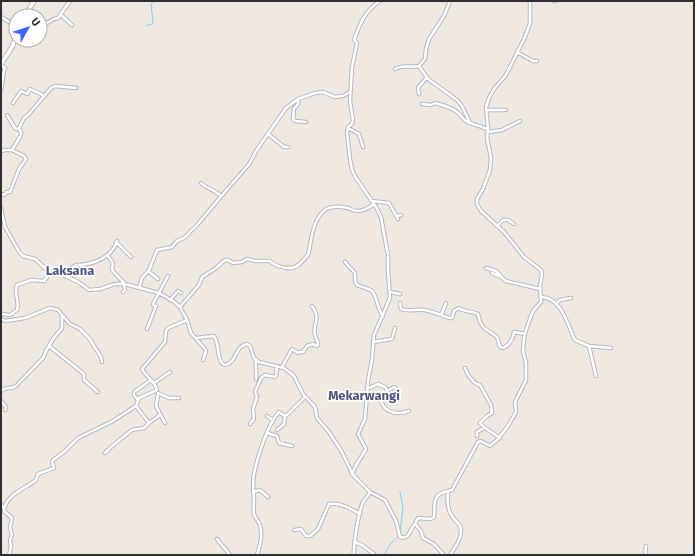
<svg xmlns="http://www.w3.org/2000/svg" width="695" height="556" viewBox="0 0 695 556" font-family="'Fira Sans',sans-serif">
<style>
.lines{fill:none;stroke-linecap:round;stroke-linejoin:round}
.stream{stroke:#75cff0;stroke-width:1}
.minor-casing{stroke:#b4b7c1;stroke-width:4.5}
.secondary-casing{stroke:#b4b7c1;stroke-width:5.5}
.minor{stroke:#fff;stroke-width:2.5}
.secondary{stroke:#fff;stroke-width:3.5}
.labels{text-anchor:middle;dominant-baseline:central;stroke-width:3.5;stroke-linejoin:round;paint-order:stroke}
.quarter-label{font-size:13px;font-weight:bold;fill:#4d5680;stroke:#fff}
</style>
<rect width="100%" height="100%" fill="#efe9e1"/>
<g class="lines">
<path class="stream" d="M146,26L152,24L153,22L151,5L153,1H169
M400,532L403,507L400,492
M385,555C386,546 394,542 399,535"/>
<g class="minor-casing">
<path id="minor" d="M380,1C365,11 360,23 354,40L357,43L352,67L350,101L353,120L352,124L348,127L347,133L350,159L352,170L356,178L376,207L381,217L388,255V270L390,298L374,335L372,359L368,381L365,419L358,434L366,449L355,467L352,474L370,492L385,500L396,521L400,537C410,540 409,530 415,524L421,531L423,538L434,544L444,555
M554,1H555
M28,12L34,16
M61,15L72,25
M1,17L16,26
M40,20L47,23L54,19L58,18L70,1
M517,52L533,61H537
M1,65L5,68C2,75 3,83 1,90
M395,69C403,64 411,68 419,66
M419,94L418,88L427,77
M298,99V104L294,109L293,119L295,121L306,122
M13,103L21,91L27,94L30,89L41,94L44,97
M422,104L431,105L435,103C442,105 451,107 457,112C462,116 464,122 470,123
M486,110H506
M7,115L15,128L18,129
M348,128L359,134L363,147
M488,129L486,107L489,98L494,89L506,75L525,37L530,23V1
M488,132L502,130L520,121
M268,134L284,147H288
M1,151L5,150H12L21,135V132L19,128L24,118L29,114L51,88L55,86L76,88
M201,183C207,189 214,189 221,196
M1,194L4,195L7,192H10L19,169L26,159L24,156L12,150
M372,201L389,203L398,219
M1,208L5,227L20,253L23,256L35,259L50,273C58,268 60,275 67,277C77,281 80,283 89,290L100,289L115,284H125L159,293L173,301L180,307L187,320L191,333L205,349L206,351L203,360
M397,216L401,215
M497,226L503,220H508L514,224
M116,242L131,257
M108,256L113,263L112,270L125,284
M345,262L355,273V281L357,285C361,287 368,288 372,291C377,296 377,309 383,316
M486,268L496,271L501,276
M148,271L158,279
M492,273L501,277L506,281L540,289
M62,274L76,265C92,265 112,258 117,241
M139,288L142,278L149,270L157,250L172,247L177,241L184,238L198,224L218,200L250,163L256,151L286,108L298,99L315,93L323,92L335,97L343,96L350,92
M123,292L125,290L124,284
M390,292L400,294
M542,297C563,299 567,325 575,340L589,346L611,348
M170,300L178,291L181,293
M400,303L401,309C409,312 416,309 424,310C432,311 441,315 449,318H452L454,311L459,308C464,312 472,311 478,314C481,330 486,328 497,337L500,347L503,348C510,345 513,339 514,332L525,334
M556,304L560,300L571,298
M180,307L199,285L202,277L216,268L225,260H228L233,263L242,262L247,259L255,261H270C276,267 292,271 298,265C302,262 305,258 308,255C311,244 311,231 317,220C324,206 334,205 348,208C351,209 354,211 357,211C363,211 369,208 374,204
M1,314L10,315L17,310C20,301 13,293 17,285L31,280L44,281L50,273
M62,315L70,324L80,329L89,338L101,357L102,362
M441,315L446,303
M1,319L5,321L25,318L50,308L58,310L62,315V328L53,339L46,351L43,358L16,386C11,390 6,386 1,391
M147,329L156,306L153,305L154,302L168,276
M196,338L214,336C220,345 216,359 224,365C238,363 234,346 247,344L250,346L254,358L259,362L284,368L294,376L303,394L315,407L317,418L329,432L342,452L352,473
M373,342L392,339L395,328
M49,346L84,374V380L98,392
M589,346L596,376
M282,367L292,349L298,353L300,352H303L307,346L313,344L316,346L318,345C318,341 316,339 315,335C312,323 322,320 312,306
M465,368L468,375L475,383L480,385L491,405L492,413L487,416L480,423C485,430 493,432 500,438
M256,379C257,372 255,366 256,360
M154,383L170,372
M367,389L378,384L385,387L387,391L394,387L396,389
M158,393L169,398H179
M158,394L156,406L165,423
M367,396C370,397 374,396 377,398C381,400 382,404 385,408C391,414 402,414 409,411
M137,399L134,395V392L151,380
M1,401L6,407L5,410
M136,406L149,423L160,415
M267,416L273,420
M250,424L254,419L253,409L257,397L255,392L261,378L265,375L275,377L276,376L277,366
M277,430L284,424L285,416
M267,433L277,436L279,443L292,446
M477,436V432L484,428
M105,453L111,447L132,430L144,428L149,423
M448,491C447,500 447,509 452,516C454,520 458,522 460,526C464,536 455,547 450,555
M253,492L260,490L268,497
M1,504L4,509
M415,524L418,518L431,519L434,517C435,509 432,497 442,493C445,491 448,491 452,490L478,442L481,441L490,446L498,439L508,426L516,412L515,402L526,380V363L523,351L524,338L527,327L533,311L541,302L540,285L542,275L541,270L524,257L504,232L481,211L477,204V199L483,189L490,170L491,158L487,138L488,129L470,123L462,106L457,100L428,79L419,66L425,59L426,49L429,39L444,16L450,1
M294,530L301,529L306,536H310L318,529L329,504C340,502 351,509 360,514
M217,539L230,555
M355,542L362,545L375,555
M9,555L11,547L10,540L12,535L10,528L12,518L4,511C5,495 25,489 36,480L38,474L54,468L52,462L53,460L64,452L78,438L111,422L136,406L139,398L157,390C155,381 146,377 142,369L165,342L166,331L168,328L187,320
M257,555C260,545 263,536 260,525C259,521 255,518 254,514C253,511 254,506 254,502C254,493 252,483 254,474C257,458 268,423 279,412L283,415H287L305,397
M354,555C353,546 359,511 363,502C365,499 368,496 370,492
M645,555L646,546"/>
</g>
<g class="secondary-casing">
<path id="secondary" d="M25,16L34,1
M1,64L12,47L16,37"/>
</g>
<use href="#minor" class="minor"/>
<use href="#secondary" class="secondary"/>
</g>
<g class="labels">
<g class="quarter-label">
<text x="70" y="270">Laksana</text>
<text x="364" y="395">Mekarwangi</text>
</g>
</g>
<rect width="695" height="556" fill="none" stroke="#2e2e2e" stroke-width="4"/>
<g transform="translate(28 28) rotate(51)"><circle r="19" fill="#ffffff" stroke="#ababab"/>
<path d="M0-3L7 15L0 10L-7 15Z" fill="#4264fb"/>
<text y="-6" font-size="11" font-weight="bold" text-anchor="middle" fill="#2e2e2e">U</text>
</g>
</svg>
